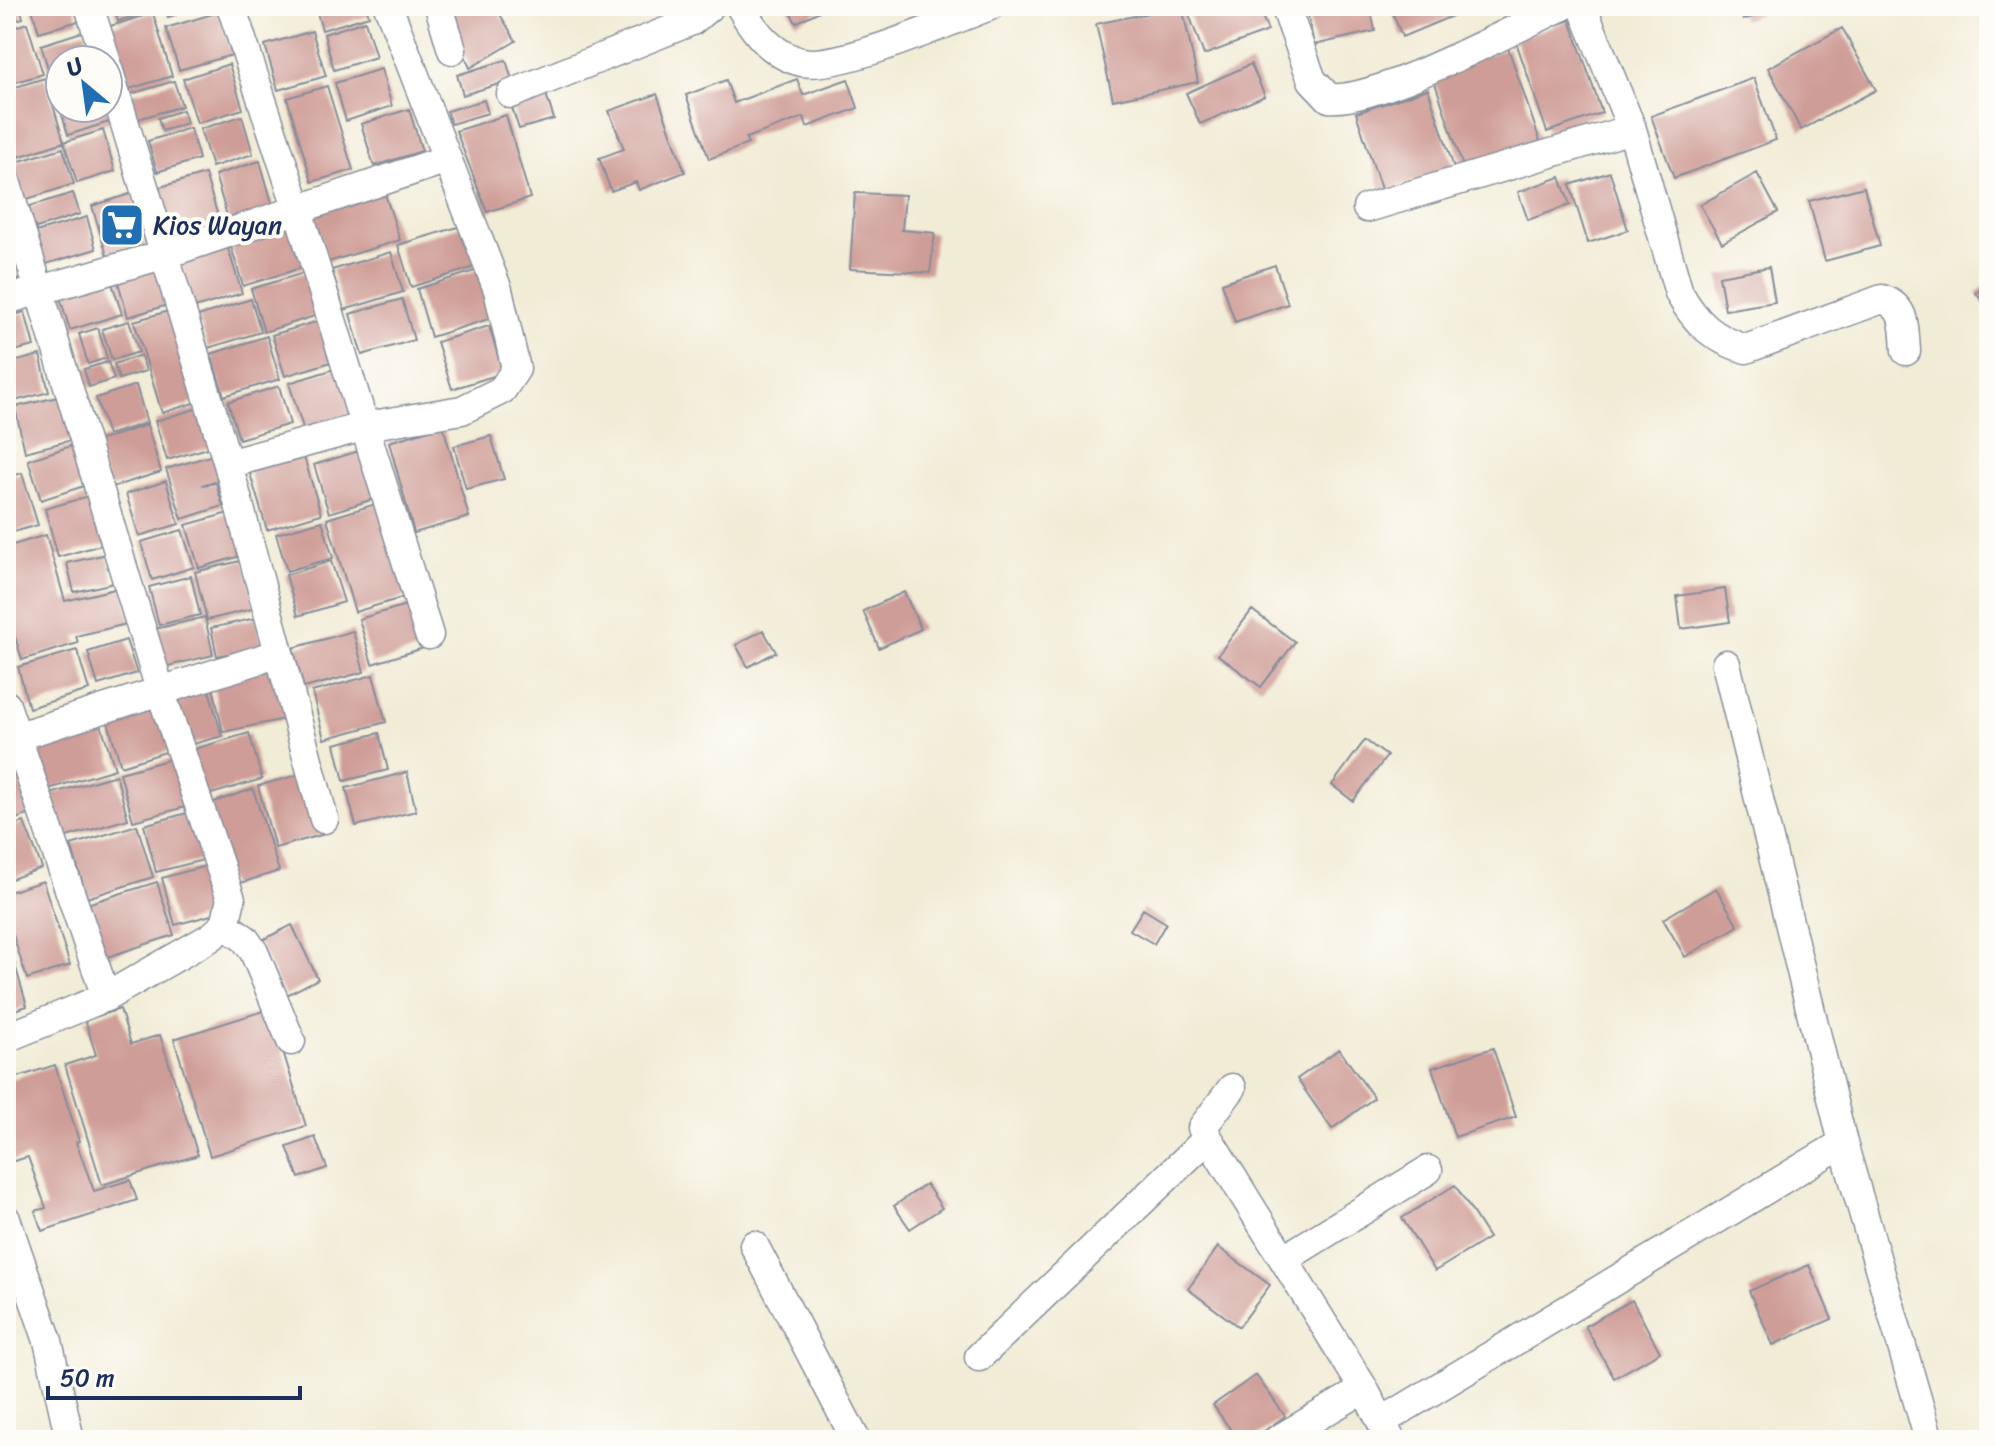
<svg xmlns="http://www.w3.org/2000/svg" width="1995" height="1446" viewBox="0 0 1995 1446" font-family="Sriracha,sans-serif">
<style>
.building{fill:#cf9d97}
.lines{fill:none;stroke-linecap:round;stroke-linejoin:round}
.street-casing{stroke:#868e9a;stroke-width:31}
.street{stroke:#fff;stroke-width:28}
.labels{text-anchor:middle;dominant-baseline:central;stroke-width:8;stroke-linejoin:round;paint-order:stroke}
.poi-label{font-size:26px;fill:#1b2f5e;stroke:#fdfcf7;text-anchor:start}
</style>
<rect width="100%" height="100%" fill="#fdfcf7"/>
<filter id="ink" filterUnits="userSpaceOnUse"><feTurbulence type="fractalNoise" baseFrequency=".0125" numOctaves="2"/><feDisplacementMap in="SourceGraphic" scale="16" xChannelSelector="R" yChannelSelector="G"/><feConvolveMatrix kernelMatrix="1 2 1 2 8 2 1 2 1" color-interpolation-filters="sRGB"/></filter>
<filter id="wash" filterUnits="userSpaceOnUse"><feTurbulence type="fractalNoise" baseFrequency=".006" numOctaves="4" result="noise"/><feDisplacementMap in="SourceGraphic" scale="32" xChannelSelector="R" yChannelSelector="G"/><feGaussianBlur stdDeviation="1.8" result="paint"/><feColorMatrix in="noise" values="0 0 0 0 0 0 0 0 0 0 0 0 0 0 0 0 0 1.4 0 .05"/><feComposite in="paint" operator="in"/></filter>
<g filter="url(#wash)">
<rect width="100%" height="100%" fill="#f1ecd6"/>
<g id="blocks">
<path class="building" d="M6,6H20L23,18L6,23Z
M31,6H74L79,21L39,32Z
M113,6H201V7L168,17L165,7L118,21Z
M315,6H366L369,16L322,30Z
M445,6H495L516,41L470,68Z
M787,6H829L796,23Z
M1182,6L1198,82L1113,100L1096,24Z
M1186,6H1258L1268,31L1204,55Z
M1306,6H1370L1375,31L1314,45Z
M1390,6H1476L1402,37Z
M1738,6H1783V7L1743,20Z
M219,12L232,55L179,70L166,28Z
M153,13L172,76L126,90L107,27Z
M1570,20L1602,113L1547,132L1515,39Z
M365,21L376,57L334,70L324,34Z
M27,23L43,74L6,85V30Z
M1842,28L1876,90L1801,130L1768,68Z
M85,31L94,60H60L59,105L41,45Z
M312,31L326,76L278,90L265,45Z
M1508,48L1541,144L1464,170L1432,74Z
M506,60L512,80L463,95L457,75Z
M229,64L243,109L197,123L183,79Z
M1251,64L1265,96L1200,124L1186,93Z
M381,69L392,106L346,121L335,83Z
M45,78L64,142L15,158L6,128V90Z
M1754,78L1776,140L1674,178L1651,116Z
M797,79L803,95L848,79L858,108L807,127L804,117L746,138L748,144L709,159L686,95L726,80L734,103Z
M174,81L182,106L138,119L131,94Z
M327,86L353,170L312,182L287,98Z
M1428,89L1454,168L1382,192L1356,113Z
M546,94L554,119L519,129L511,105Z
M657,94L685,172L639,190L636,182L611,191L599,158L624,149L609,111Z
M484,100L488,113L451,124L447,111Z
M60,108H108L112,121L68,135Z
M409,109L422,151L374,166L361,124Z
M183,110L187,123L162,131L158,118Z
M506,115L530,198L487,212L456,131Z
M242,116L253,154L212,167L200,129Z
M190,128L199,159L157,172L148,141Z
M103,130L115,171L77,183L64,142Z
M63,148L74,184L21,201L10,164Z
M260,161L273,206L230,226L215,175Z
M1610,172L1628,230L1588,243L1570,185Z
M1757,173L1778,212L1722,243L1700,205Z
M205,174L221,226L173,240L157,188Z
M1560,177L1570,205L1528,220L1518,192Z
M1864,187L1880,246L1825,261L1809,201Z
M383,188L400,240L328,262L313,210Z
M136,192L152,245L108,259L92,206Z
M73,193L80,214L30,230L24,208Z
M855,193L905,195L902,230L935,233L930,273L850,269Z
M87,217L96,249L46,264L36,232Z
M289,218L304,267L243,286L228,237Z
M468,224L481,265L411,287L398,245Z
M228,248L242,293L195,308L181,262Z
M15,251L20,280L6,283V253Z
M391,252L403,292L344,310L332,270Z
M158,261L171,304L128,317L116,275Z
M1275,265L1288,304L1235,322L1222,283Z
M1769,267L1775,302L1725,310L1719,276Z
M481,269L495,317L431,337L417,289Z
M307,272L321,314L264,332L251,289Z
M109,274L122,314L70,330L58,291Z
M1989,283V310L1976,293Z
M251,299L261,332L208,348L198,316Z
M402,299L414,340L362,355L350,314Z
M172,310L200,401L162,413L134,321Z
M25,312L34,346L6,353V317Z
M325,319L338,360L285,376L272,335Z
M129,321L139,352L112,360L102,329Z
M489,326L503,373L452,389L437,342Z
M98,328L107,358L88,364L79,334Z
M267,336L280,379L224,396L211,354Z
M40,355L49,392L7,403L6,364Z
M141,355L146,371L119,379L114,364Z
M108,362L114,379L89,387L84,369Z
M341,367L355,415L304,431L289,383Z
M136,385L147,423L108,435L96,398Z
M279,386L290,424L239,439L228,402Z
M62,396L72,440L25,452L15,407Z
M199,408L211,447L167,460L155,421Z
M147,425L161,472L109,488L95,442Z
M443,426L469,517L414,533L389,442Z
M491,436L504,479L466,489L454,446Z
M71,446L84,486L41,500L28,460Z
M365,449L380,497L329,513L314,465Z
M302,450L321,514L267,530L248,467Z
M223,452L230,476L202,485L216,483L223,506L182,519L166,469Z
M22,473L38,525L6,534V478Z
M166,481L179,524L139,536L126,494Z
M92,495L105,544L58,557L45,509Z
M379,503L408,596L355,612L327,519Z
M232,512L244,555L199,568L186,525Z
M322,521L333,558L287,571L276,534Z
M182,530L194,567L152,580L141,542Z
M46,535L65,601L123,587L131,623L76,636L78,643L22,660L6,607V547Z
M107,554L114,583L74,592L67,563Z
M244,560L256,608L207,620L195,572Z
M331,561L344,602L298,616L286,575Z
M191,576L200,615L159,625L149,587Z
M1725,589L1730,622L1681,629L1677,596Z
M904,592L921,629L879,648L863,611Z
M413,603L427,647L372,664L359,619Z
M1252,610L1295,642L1261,687L1218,655Z
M205,617L213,655L164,667L155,629Z
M256,618L263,646L217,656L211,628Z
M763,630L776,652L748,667L736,645Z
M353,631L364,672L304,688L293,648Z
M126,640L137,673L98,685L88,652Z
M77,650L89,690L29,708L18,667Z
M277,663L289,718L223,732L211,678Z
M373,675L386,722L324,739L312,692Z
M207,683L222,736L186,746L171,694Z
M157,704L172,750L121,766L107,719Z
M99,718L115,769L45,790L30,739Z
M249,733L262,779L201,797L188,751Z
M379,733L388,770L344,781L335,744Z
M1365,740L1387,756L1353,801L1332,785Z
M6,741L31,814L6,822Z
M175,758L189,806L133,821L120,773Z
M308,772L325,834L275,848L258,786Z
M407,772L416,811L356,826L346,788Z
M116,775L128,819L63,838L50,794Z
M253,789L279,871L231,886L205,805Z
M194,811L207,859L156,872L144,825Z
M24,822L42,868L6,881V829Z
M137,825L153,877L87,898L71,845Z
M216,863L229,910L175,925L162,878Z
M43,881L70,965L27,979L6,913V893Z
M157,882L174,935L104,958L87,904Z
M1716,888L1738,926L1685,957L1663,919Z
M1143,909L1166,923L1154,944L1130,930Z
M292,925L318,979L285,996L258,942Z
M13,958L27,1006L6,1013V960Z
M120,1009L131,1044L160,1035L198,1155L102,1185L65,1065L96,1055L85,1020Z
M270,1009L306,1126L210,1156L174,1039Z
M1493,1048L1516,1117L1455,1137L1432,1068Z
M1339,1049L1374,1098L1332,1129L1297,1079Z
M55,1065L79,1141L76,1142L94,1191L130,1180L137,1200L42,1231L35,1211L46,1208L28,1157L7,1163L6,1160V1081Z
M315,1137L327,1168L299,1178L287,1147Z
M926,1184L942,1208L910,1229L894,1206Z
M1455,1185L1489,1238L1435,1271L1402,1218Z
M1218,1247L1270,1285L1239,1327L1188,1289Z
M1809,1265L1832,1319L1773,1345L1749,1291Z
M1632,1300L1660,1352L1614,1378L1585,1326Z
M1256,1375L1285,1416L1252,1440H1238L1213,1405Z"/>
</g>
</g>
<g filter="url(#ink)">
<use href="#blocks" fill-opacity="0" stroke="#868e9a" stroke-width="2"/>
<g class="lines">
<g class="street-casing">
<path id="street" d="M89,6L106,60
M231,6L298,210L429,635
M439,6L452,50
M740,6C753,30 773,56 802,62C840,70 949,21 990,6
M1285,6L1312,80L1329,98C1377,103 1513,29 1563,6
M1582,6L1632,129L1679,293C1696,323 1713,339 1746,349L1882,299C1907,307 1904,328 1906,351
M108,68L228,464L324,819
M511,94L692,21L710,6
M6,181L161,693L231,899L225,925L211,937L106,997L6,1038
M1367,208L1632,129
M6,300L166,254L447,159
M228,464L366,426L462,410L502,390L516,369L498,290L388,6
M1726,664L1843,1143L1929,1440
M6,705L106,997
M6,740L277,654
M225,925L245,939L254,952L291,1041
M1232,1088L1202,1128L1364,1389L1391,1440
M6,1219L48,1341L70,1440
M754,1245L856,1440
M1284,1259L1428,1170
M979,1357L1208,1138
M1381,1422L1843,1143
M1277,1440L1364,1389"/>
</g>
<use href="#street" class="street"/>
</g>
</g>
<defs>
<g id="supermarket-square" transform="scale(2.3)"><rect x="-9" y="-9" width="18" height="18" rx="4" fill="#1f6fb2" stroke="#fdfcf7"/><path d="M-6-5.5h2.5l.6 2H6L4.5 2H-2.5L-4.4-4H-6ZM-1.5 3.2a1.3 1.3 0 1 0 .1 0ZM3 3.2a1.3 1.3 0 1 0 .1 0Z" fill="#fff"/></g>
</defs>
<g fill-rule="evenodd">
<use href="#supermarket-square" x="122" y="225"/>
</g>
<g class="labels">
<g class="poi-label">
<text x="153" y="225">Kios Wayan</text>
</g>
</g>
<rect width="1995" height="1446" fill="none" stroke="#fdfcf7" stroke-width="32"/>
<g transform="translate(84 84) rotate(331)"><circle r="38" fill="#fdfcf7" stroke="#a3aaba" stroke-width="2"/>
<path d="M0-6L14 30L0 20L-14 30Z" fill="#1f6fb2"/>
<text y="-12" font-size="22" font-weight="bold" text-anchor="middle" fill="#1b2f5e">U</text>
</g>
<path d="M48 1386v12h252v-12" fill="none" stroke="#1b2f5e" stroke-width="4"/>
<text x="60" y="1386" font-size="24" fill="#1b2f5e" stroke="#fdfcf7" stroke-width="6" paint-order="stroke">50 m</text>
</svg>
